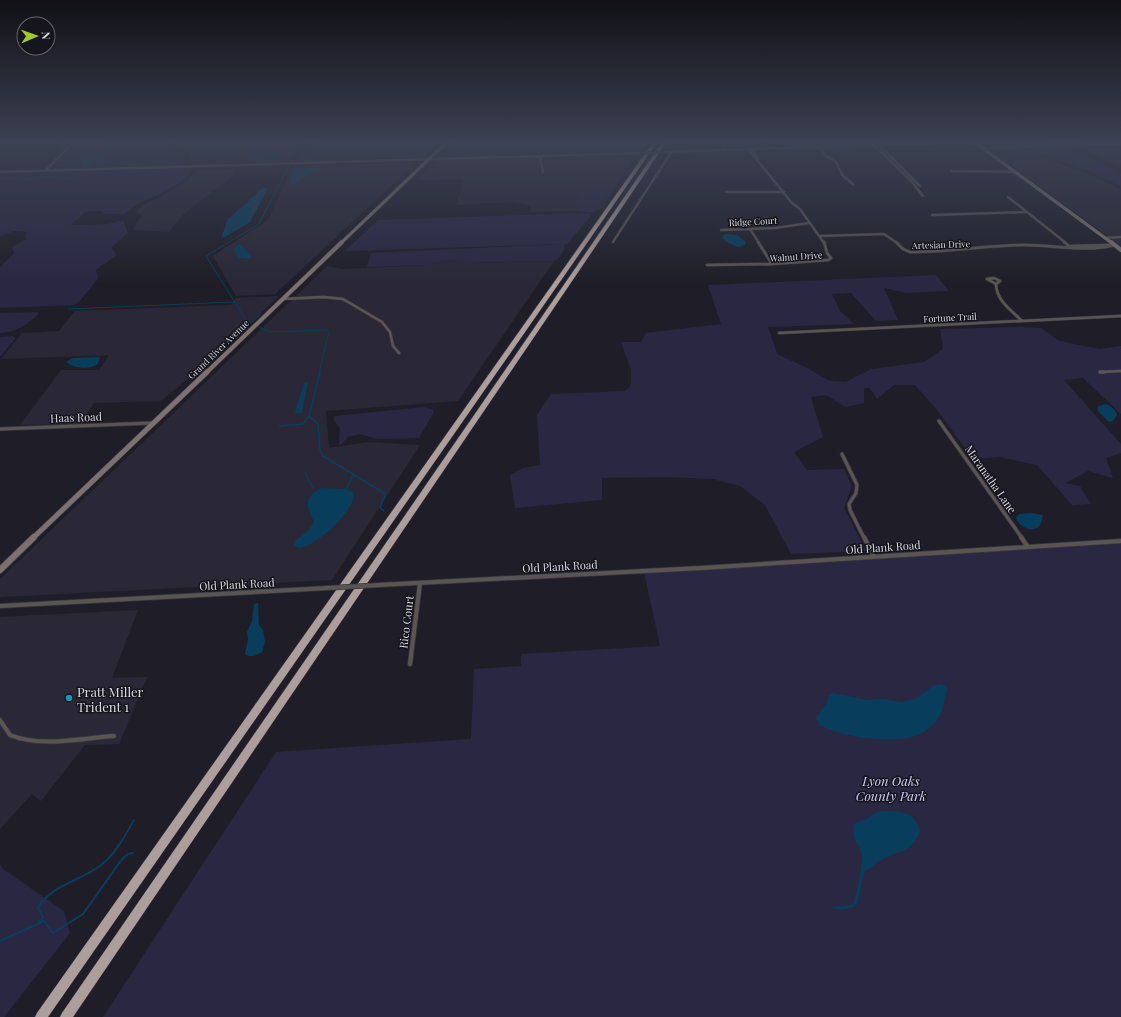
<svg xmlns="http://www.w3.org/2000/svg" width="1121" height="1017" viewBox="0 0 1121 1017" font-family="'Playfair Display',serif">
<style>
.built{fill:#2a2836}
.green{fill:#2a2742}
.water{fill:#083e5b}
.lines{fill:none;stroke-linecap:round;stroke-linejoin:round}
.stream-far2{stroke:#083e5b;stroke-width:1}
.stream-far1{stroke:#083e5b;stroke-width:1.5}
.stream{stroke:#083e5b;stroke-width:2}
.street-far3-casing{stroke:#393842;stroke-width:3}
.street-far2-casing{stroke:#393842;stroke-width:3.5}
.street-far1-casing{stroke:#393842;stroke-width:4.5}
.street-casing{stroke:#393842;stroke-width:5.5}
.secondary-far3-casing{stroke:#393842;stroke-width:4}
.secondary-far2-casing{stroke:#393842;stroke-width:5}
.secondary-far1-casing{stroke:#393842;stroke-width:6}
.secondary-casing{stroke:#393842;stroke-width:8}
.highway-casing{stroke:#393842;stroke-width:1}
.street-far3{stroke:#5a5453;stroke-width:2}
.street-far2{stroke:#5a5453;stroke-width:2.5}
.street-far1{stroke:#5a5453;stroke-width:3}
.street{stroke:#5a5453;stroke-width:4}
.secondary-far3{stroke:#7b7270;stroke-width:3}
.secondary-far2{stroke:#7b7270;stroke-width:4}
.secondary-far1{stroke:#7b7270;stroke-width:5}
.secondary{stroke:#7b7270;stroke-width:6}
.highway{fill:#ac9e9b;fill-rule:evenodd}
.street-bridge-far1-casing{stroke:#393842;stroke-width:3;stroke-linecap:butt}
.street-bridge-casing{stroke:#393842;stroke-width:5.5;stroke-linecap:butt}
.street-bridge-far1{stroke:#5a5453;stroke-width:2}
.street-bridge{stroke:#5a5453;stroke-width:4}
.culture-dot{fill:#0f9aa8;stroke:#16151e;stroke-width:1.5}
.labels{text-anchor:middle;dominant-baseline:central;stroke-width:3;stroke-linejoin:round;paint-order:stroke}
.far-street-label{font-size:9px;fill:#dbdbe2;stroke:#16151e}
.street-label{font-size:11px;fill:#dbdbe2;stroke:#16151e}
.near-poi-label{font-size:13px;fill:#dbdbe2;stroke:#16151e;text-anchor:start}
.near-park-label{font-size:13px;font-style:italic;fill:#cfcbf8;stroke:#16151e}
</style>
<rect width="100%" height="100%" fill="#1f1e28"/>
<path class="built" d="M176,141H312L286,161L194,164L189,158L192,151L177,150Z
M323,141H441L424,157L295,161Z
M456,141H649L643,151L440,157Z
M978,141H1040L1076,154L1042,155L1057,163L1085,172L1121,190V246Z
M636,154L601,210L531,212V206L514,202L456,205L464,179L416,180L437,160Z
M416,163L275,294L236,296L213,256L268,220L293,167Z
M235,169L231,177L184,214L169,232L132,230L142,216L136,212L144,204L162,196L190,178L197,170Z
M449,260L464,263L554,261L458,401L326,411L329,448L369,442L420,445L332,580L0,597V579L327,266L342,269L429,265Z
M279,296L222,350L161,401L94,403L81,424L20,425L61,370H99L109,355L1,359L22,333L59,331L75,311L231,305L236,298Z
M138,610L112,678L147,677L119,744L85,745L41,801L32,794L0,829V617Z"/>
<path class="green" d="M109,141H128L130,143L135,141L166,143L169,149L175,152L176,159L185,163L180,166L52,169L73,147L102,145Z
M1121,148V166L1083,149Z
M1073,154L1087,157L1121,173V186L1092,173L1046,155Z
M190,168L194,170L186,178L174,187L138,204L124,214H105L100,211L85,212L71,225L108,224L123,220L128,233L112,247V249L116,254L115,256L96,270L98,277L97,280L78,303L74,305L0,308V267L14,253L12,247L27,239L24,236L28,232L14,231L0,236V174Z
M610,190L594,213L576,211L578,199L584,191Z
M580,213L591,214V216L567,244H564C566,251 560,258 554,261L464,263L449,260L429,265L367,267L371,253L563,244L345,251L378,220Z
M936,275L949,291L906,293L884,288L898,320L876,321L851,293L832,294L840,311L854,324L768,327L777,354L807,368L830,381L846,382L871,369L924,362L943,349L940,329L1021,327L1041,328L1060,341L1099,349L1121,346V414L1083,378L1064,380L1121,444V453L1106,458L1113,478L1088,471L1065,483L1080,486L1091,504L1072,505L1037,465L1000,457L973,459L937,410L915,385H894L877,399L870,388H864V403L846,407L826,395L811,397L823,437L794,452L807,470L844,469L852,486L844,508L866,551L791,554L765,505L740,486L713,479L666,477L602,478V500L515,508L510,475L523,468L540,465L537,415L551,394L625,391L631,385V370L621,342H641L646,333L721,324L708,285Z
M37,312L39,313C30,324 14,333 0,333V313Z
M14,336L15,339L0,357V337Z
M424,407L432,409L434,412L419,438L377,439L360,434L348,437L342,444L339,445L340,428L333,420L335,416Z
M1121,543V1017H103L276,752L471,739L474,669L521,666V654L660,646L644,572Z
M0,864L3,869L64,911L70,933L4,1017H0Z"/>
<path class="water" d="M288,153L281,158L246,159L248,154Z
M85,156H111L104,161L93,162L94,165L88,168L81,167L82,160L79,157Z
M325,167L323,169C308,169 301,186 289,184L294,170L298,168Z
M263,188H268L250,222L225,237L221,238L228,219Z
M725,234L737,235L745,241V245L739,247C733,245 724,242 722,236Z
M239,244L241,245L252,257L249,259L239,258L233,249Z
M100,357L98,364C89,370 74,369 66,362L73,358Z
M307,382L308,383L302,412L297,414L295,412L304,383Z
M1105,404C1110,405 1116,410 1117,415L1113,421L1109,422L1099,412L1097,407Z
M321,488L345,489L353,492C359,508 314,548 299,548L294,545L296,540L308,531L314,522C307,506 302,499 321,488Z
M1031,513L1043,515C1042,518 1042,522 1040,525C1033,534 1018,527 1016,517L1020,514Z
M258,603L259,625L263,630L265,642L262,652L254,656H248L245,654L248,639L247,632L252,621L254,604Z
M942,684L948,689C943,695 946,710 937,720C931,728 922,734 912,737C889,743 840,737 820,725L816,718L826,704L829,695L833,693L868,700L883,699L902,702L917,698L934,685Z
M878,811C899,812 913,808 920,831C911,853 904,849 885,858C880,860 870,868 864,872L857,905C849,909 840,912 833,907L851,905L853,903C856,899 863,862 862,857C861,843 850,840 854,824L868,818Z"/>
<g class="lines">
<path class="stream-far2" d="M291,162L292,159
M0,179L29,178
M23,181L42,176L76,179
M68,309L234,302
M248,325L260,315
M249,325L206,256L259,224L289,166
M259,327L269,332L326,330L329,332L319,373"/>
<path class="stream-far1" d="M309,416L318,424L320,450L323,456L384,493L385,496L380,508L384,511
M279,426L303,424L309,416L320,372
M305,473L313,488
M346,489L353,475"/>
<path class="stream" d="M39,922L43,918L38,907C53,884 81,881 101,865C116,853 125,836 134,820
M0,941L44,921L53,933L83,914L122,859L128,854L133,853"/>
<g class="street-far3-casing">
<path id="street-far3" d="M721,141L725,150
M840,141L845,146
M874,145L912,182L923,196
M879,145L920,186
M819,147L826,156L836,162L843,176L853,184
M982,148L1121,144
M751,149L754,150L757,159
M751,149L749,150L792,203L800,209L824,243
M665,152L974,142
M540,156L543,172
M45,171L68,148L54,141
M951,171L1014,172
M0,172L640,153
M726,192H784
M1008,197L1066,243
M932,215L1026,212
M750,229L759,243
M721,230L775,228L809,223
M819,236L884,234L897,243
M1105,238L1121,237
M613,242L672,151"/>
</g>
<g class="street-far2-casing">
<path id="street-far2" d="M758,242L772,264
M896,242L903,249L910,252C947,252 983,246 1020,245C1052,244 1084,253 1115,245
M1064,242L1069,246
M1071,246L1111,245
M707,265L772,264L828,260L831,258L827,253L824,242
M994,278L1000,281L996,284L987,279Z
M996,284C996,300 1011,310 1022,321
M283,299L324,297L343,299L382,322L390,332L393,346L399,353
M779,333L1121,316
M1100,372L1121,371"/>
</g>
<g class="street-far1-casing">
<path id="street-far1" d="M1100,372H1104
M939,421L1022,538
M0,429L152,423
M842,454L857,485L856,493L849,504L850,510L864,538"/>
</g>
<g class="street-casing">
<path id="street" d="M864,537L874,557
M1021,537L1028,547
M379,585L701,568L1121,541
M0,606L327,588
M410,664L420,583
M0,720L10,735C41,748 82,738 114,736"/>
</g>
<g class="secondary-far3-casing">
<path id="secondary-far3" d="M973,141L1112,243
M341,243L448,141"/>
</g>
<g class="secondary-far2-casing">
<path id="secondary-far2" d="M1111,242L1121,250
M206,373L342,242"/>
</g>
<g class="secondary-far1-casing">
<path id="secondary-far1" d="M33,538L207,372"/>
</g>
<g class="secondary-casing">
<path id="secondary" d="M0,570L34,537"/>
</g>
<g class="highway-casing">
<path id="highway" d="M654,141H658L48,1017H35L37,1013Z
M663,141H667L73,1017H60L62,1013Z"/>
</g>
<use href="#street-far3" class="street-far3"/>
<use href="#street-far2" class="street-far2"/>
<use href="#street-far1" class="street-far1"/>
<use href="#street" class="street"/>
<use href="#secondary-far3" class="secondary-far3"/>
<use href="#secondary-far2" class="secondary-far2"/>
<use href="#secondary-far1" class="secondary-far1"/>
<use href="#secondary" class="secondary"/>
<use href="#highway" class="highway"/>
<g class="street-bridge-far1-casing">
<path id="street-bridge-far1" d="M640,153L665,152"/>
</g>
<g class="street-bridge-casing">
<path id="street-bridge" d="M327,588L379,585"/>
</g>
<use href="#street-bridge-far1" class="street-bridge-far1"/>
<use href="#street-bridge" class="street-bridge"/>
</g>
<linearGradient id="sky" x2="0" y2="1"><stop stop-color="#111016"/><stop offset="0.5" stop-color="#3c4153"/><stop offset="1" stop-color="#3c4153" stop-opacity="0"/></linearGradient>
<rect width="1121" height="284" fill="url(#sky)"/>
<circle class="culture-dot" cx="69" cy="698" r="4"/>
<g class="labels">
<g class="far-street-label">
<text transform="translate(753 221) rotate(-3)">Ridge Court</text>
<text transform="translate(941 244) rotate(-2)">Artesian Drive</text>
<text transform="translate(796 256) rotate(-4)">Walnut Drive</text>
<text transform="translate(950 317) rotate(-3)">Fortune Trail</text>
<text transform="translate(218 349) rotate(-44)">Grand River Avenue</text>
</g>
<g class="street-label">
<text transform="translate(76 417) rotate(-2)">Haas Road</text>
<text transform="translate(991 479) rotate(55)">Maranatha Lane</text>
<text transform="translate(883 547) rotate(-4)">Old Plank Road</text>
<text transform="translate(560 566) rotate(-3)">Old Plank Road</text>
<text transform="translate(237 584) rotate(-3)">Old Plank Road</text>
<text transform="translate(406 622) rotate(-83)">Rico Court</text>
</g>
<g class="near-poi-label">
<text x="77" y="691">Pratt Miller<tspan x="77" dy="15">Trident 1</tspan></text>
</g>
<g class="near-park-label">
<text x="891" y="780">Lyon Oaks<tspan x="891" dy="15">County Park</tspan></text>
</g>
</g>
<g transform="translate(36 36) rotate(88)"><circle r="19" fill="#16151e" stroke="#65646c"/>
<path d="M0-3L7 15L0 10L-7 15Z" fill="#a0c92c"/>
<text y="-6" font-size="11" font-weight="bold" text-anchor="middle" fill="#dbdbe2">N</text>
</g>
</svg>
